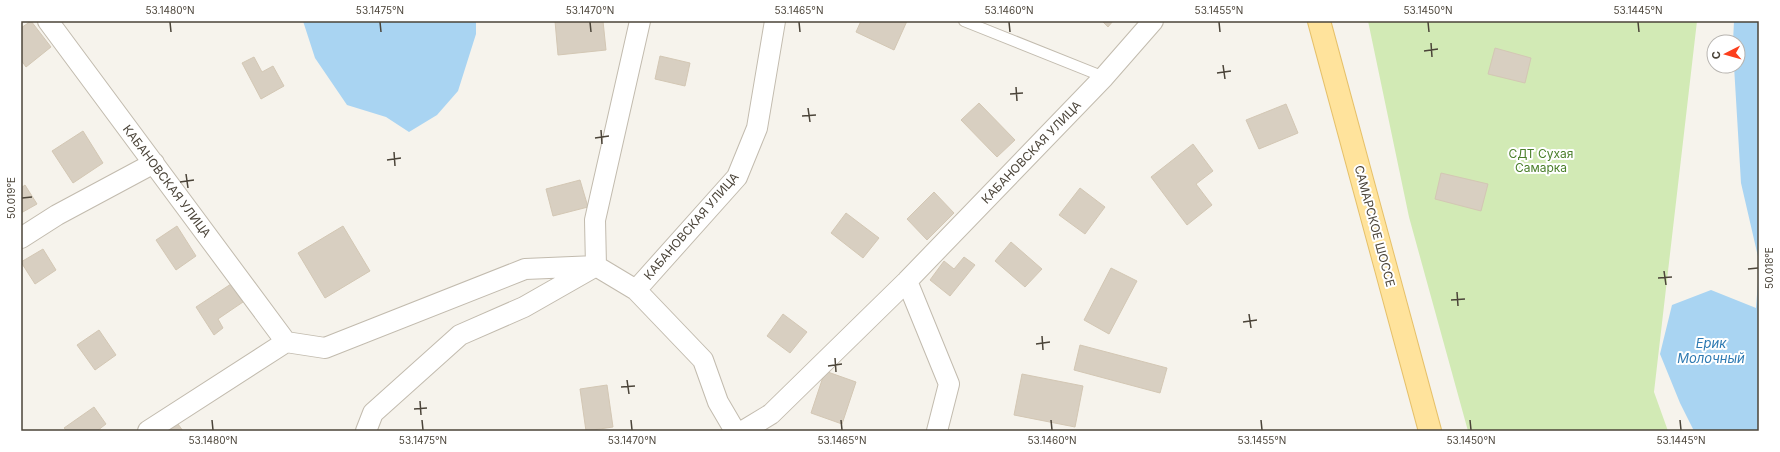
<svg xmlns="http://www.w3.org/2000/svg" width="1780" height="452" viewBox="0 0 1780 452" font-family="Inter,sans-serif">
<style>
.green{fill:#d2eab5}
.water{fill:#a9d4f2}
.building{fill:#d8cfc1;stroke:#d3c7b4}
.lines{fill:none;stroke-linecap:round;stroke-linejoin:round}
.service-casing{stroke:#c2bbae;stroke-width:12}
.minor-casing{stroke:#c2bbae;stroke-width:22}
.primary-casing{stroke:#e6c16a;stroke-width:24}
.service{stroke:#fff;stroke-width:10}
.minor{stroke:#fff;stroke-width:20}
.primary{stroke:#ffe39c;stroke-width:22}
.ticks{fill:none;stroke:#4b4439;stroke-width:1.5}
.labels{text-anchor:middle;dominant-baseline:central;stroke-width:4;stroke-linejoin:round;paint-order:stroke}
.street-label{font-size:12px;fill:#4b4439;stroke:#fff}
.park-label{font-size:12px;fill:#4a7f2a;stroke:#fff}
.water-label{font-size:13px;font-style:italic;fill:#2e7ab2;stroke:#fff}
.neatline{fill:none;stroke:#4b4439;stroke-width:1.5}
.ticks-label{font-size:10px;text-anchor:middle;fill:#4b4439}
</style>
<rect width="100%" height="100%" fill="#f6f3ec"/>
<path class="green" d="M1368,21H1697L1654,392L1668,431H1468L1409,217Z"/>
<path class="water" d="M303,21H476V34L458,91L437,115L409,132L386,117L347,105L315,58Z
M1734,21H1759V261L1741,183L1734,66H1738V42H1733Z
M1759,268V431H1694L1680,403L1660,354L1672,305L1711,290L1756,308Z"/>
<path class="building" d="M31,21L51,47L26,67L21,60V28Z
M555,21H603L606,50L558,55Z
M861,21H907L894,50L856,32Z
M1102,21H1113L1108,27Z
M1495,48L1531,58L1525,83L1488,74Z
M660,56L690,63L685,86L655,79Z
M254,57L262,72L273,66L284,86L261,99L242,63Z
M979,103L1015,140L997,157L961,120Z
M1286,104L1298,133L1259,149L1246,120Z
M83,131L103,163L73,183L52,151Z
M1193,144L1213,171L1196,184L1212,205L1187,225L1151,177Z
M1441,173L1488,184L1481,211L1435,199Z
M580,180L588,207L553,216L546,189Z
M25,185L37,204L21,213V188Z
M1080,188L1105,207L1085,234L1059,215Z
M934,192L954,213L927,240L907,219Z
M846,213L879,238L863,258L831,233Z
M177,226L196,256L176,270L156,240Z
M343,226L370,271L325,298L298,253Z
M1011,242L1042,269L1025,287L995,261Z
M43,249L56,270L35,284L21,262Z
M964,257L975,265L950,296L930,280L944,261L954,269Z
M1111,268L1137,281L1109,334L1084,320Z
M231,284L243,302L218,319L223,328L214,335L196,307Z
M783,314L807,332L790,353L767,336Z
M99,330L116,355L95,370L77,345Z
M1080,345L1167,368L1160,393L1074,370Z
M825,371L856,382L842,424L811,413Z
M1022,374L1083,386L1075,427L1014,415Z
M607,385L613,427L586,431L580,389Z
M94,407L106,424L97,431H67L64,428Z
M178,424L183,431H167Z"/>
<g class="lines">
<g class="service-casing">
<path id="service" d="M964,21L1104,77"/>
</g>
<g class="minor-casing">
<path id="minor" d="M48,21L286,342
M21,238L57,215L154,163
M907,281L949,384L937,431
M636,290L737,177L757,128L775,21
M148,431L286,342L325,348L525,269L596,266L595,220L640,21
M366,431L373,413L460,335L524,307L596,266L636,290L703,360L718,402L735,431
M743,431L771,414L907,281L1104,77L1153,21"/>
</g>
<g class="primary-casing">
<path id="primary" d="M1319,21L1430,431"/>
</g>
<use href="#service" class="service"/>
<use href="#minor" class="minor"/>
<use href="#primary" class="primary"/>
</g>
<path class="ticks" d="M170,22L171,32M380,22L381,32M590,22L591,32M799,22L800,32M1009,22L1010,32M1219,22L1220,32M1428,22L1429,32M1638,22L1639,32M1431,43L1432,57M1424,51L1438,49M1223,65L1225,79M1217,73L1231,71M1016,87L1017,101M1010,94L1023,93M808,108L810,122M802,116L816,115M601,130L602,144M595,138L609,136M394,152L395,166M387,160L401,158M186,174L188,188M180,182L194,180M22,198L32,197M1748,269L1758,268M1664,271L1666,285M1658,278L1672,277M1457,292L1458,306M1451,300L1465,299M1249,314L1251,328M1243,322L1257,320M1042,336L1043,350M1036,344L1050,342M835,358L836,372M828,366L842,364M627,380L629,394M621,387L635,386M420,401L421,415M414,409L427,408M212,420L213,430M422,420L423,430M631,420L632,430M841,420L842,430M1051,420L1052,430M1261,420L1262,430M1470,420L1471,430M1680,420L1681,430"/>
<g class="labels">
<g class="street-label">
<text transform="translate(1031 152) rotate(-46)">КАБАНОВСКАЯ УЛИЦА</text>
<text transform="translate(167 181) rotate(53)">КАБАНОВСКАЯ УЛИЦА</text>
<text transform="translate(691 226) rotate(-49)">КАБАНОВСКАЯ УЛИЦА</text>
<text transform="translate(1375 226) rotate(75)">САМАРСКОЕ ШОССЕ</text>
</g>
<g class="park-label">
<text x="1541" y="153">СДТ Сухая<tspan x="1541" dy="14">Самарка</tspan></text>
</g>
<g class="water-label">
<text x="1711" y="343">Ерик<tspan x="1711" dy="15">Молочный</tspan></text>
</g>
</g>
<rect width="1780" height="452" fill="none" stroke="#ffffff" stroke-width="44"/>
<g transform="translate(1726 54) rotate(264)"><circle r="19" fill="#ffffff" stroke="#b7b4b0"/>
<path d="M0-3L7 15L0 10L-7 15Z" fill="#fc3f1d"/>
<text y="-6" font-size="11" font-weight="bold" text-anchor="middle" fill="#4b4439">С</text>
</g>
<rect x="22" y="22" width="1736" height="408" class="neatline"/>
<g class="ticks-label">
<text x="170" y="14">53.1480°N</text>
<text x="380" y="14">53.1475°N</text>
<text x="590" y="14">53.1470°N</text>
<text x="799" y="14">53.1465°N</text>
<text x="1009" y="14">53.1460°N</text>
<text x="1219" y="14">53.1455°N</text>
<text x="1428" y="14">53.1450°N</text>
<text x="1638" y="14">53.1445°N</text>
<text transform="translate(11 198) rotate(-90)" y="4">50.019°E</text>
<text transform="translate(1769 268) rotate(-90)" y="4">50.018°E</text>
<text x="213" y="444">53.1480°N</text>
<text x="423" y="444">53.1475°N</text>
<text x="632" y="444">53.1470°N</text>
<text x="842" y="444">53.1465°N</text>
<text x="1052" y="444">53.1460°N</text>
<text x="1262" y="444">53.1455°N</text>
<text x="1471" y="444">53.1450°N</text>
<text x="1681" y="444">53.1445°N</text>
</g>
</svg>
